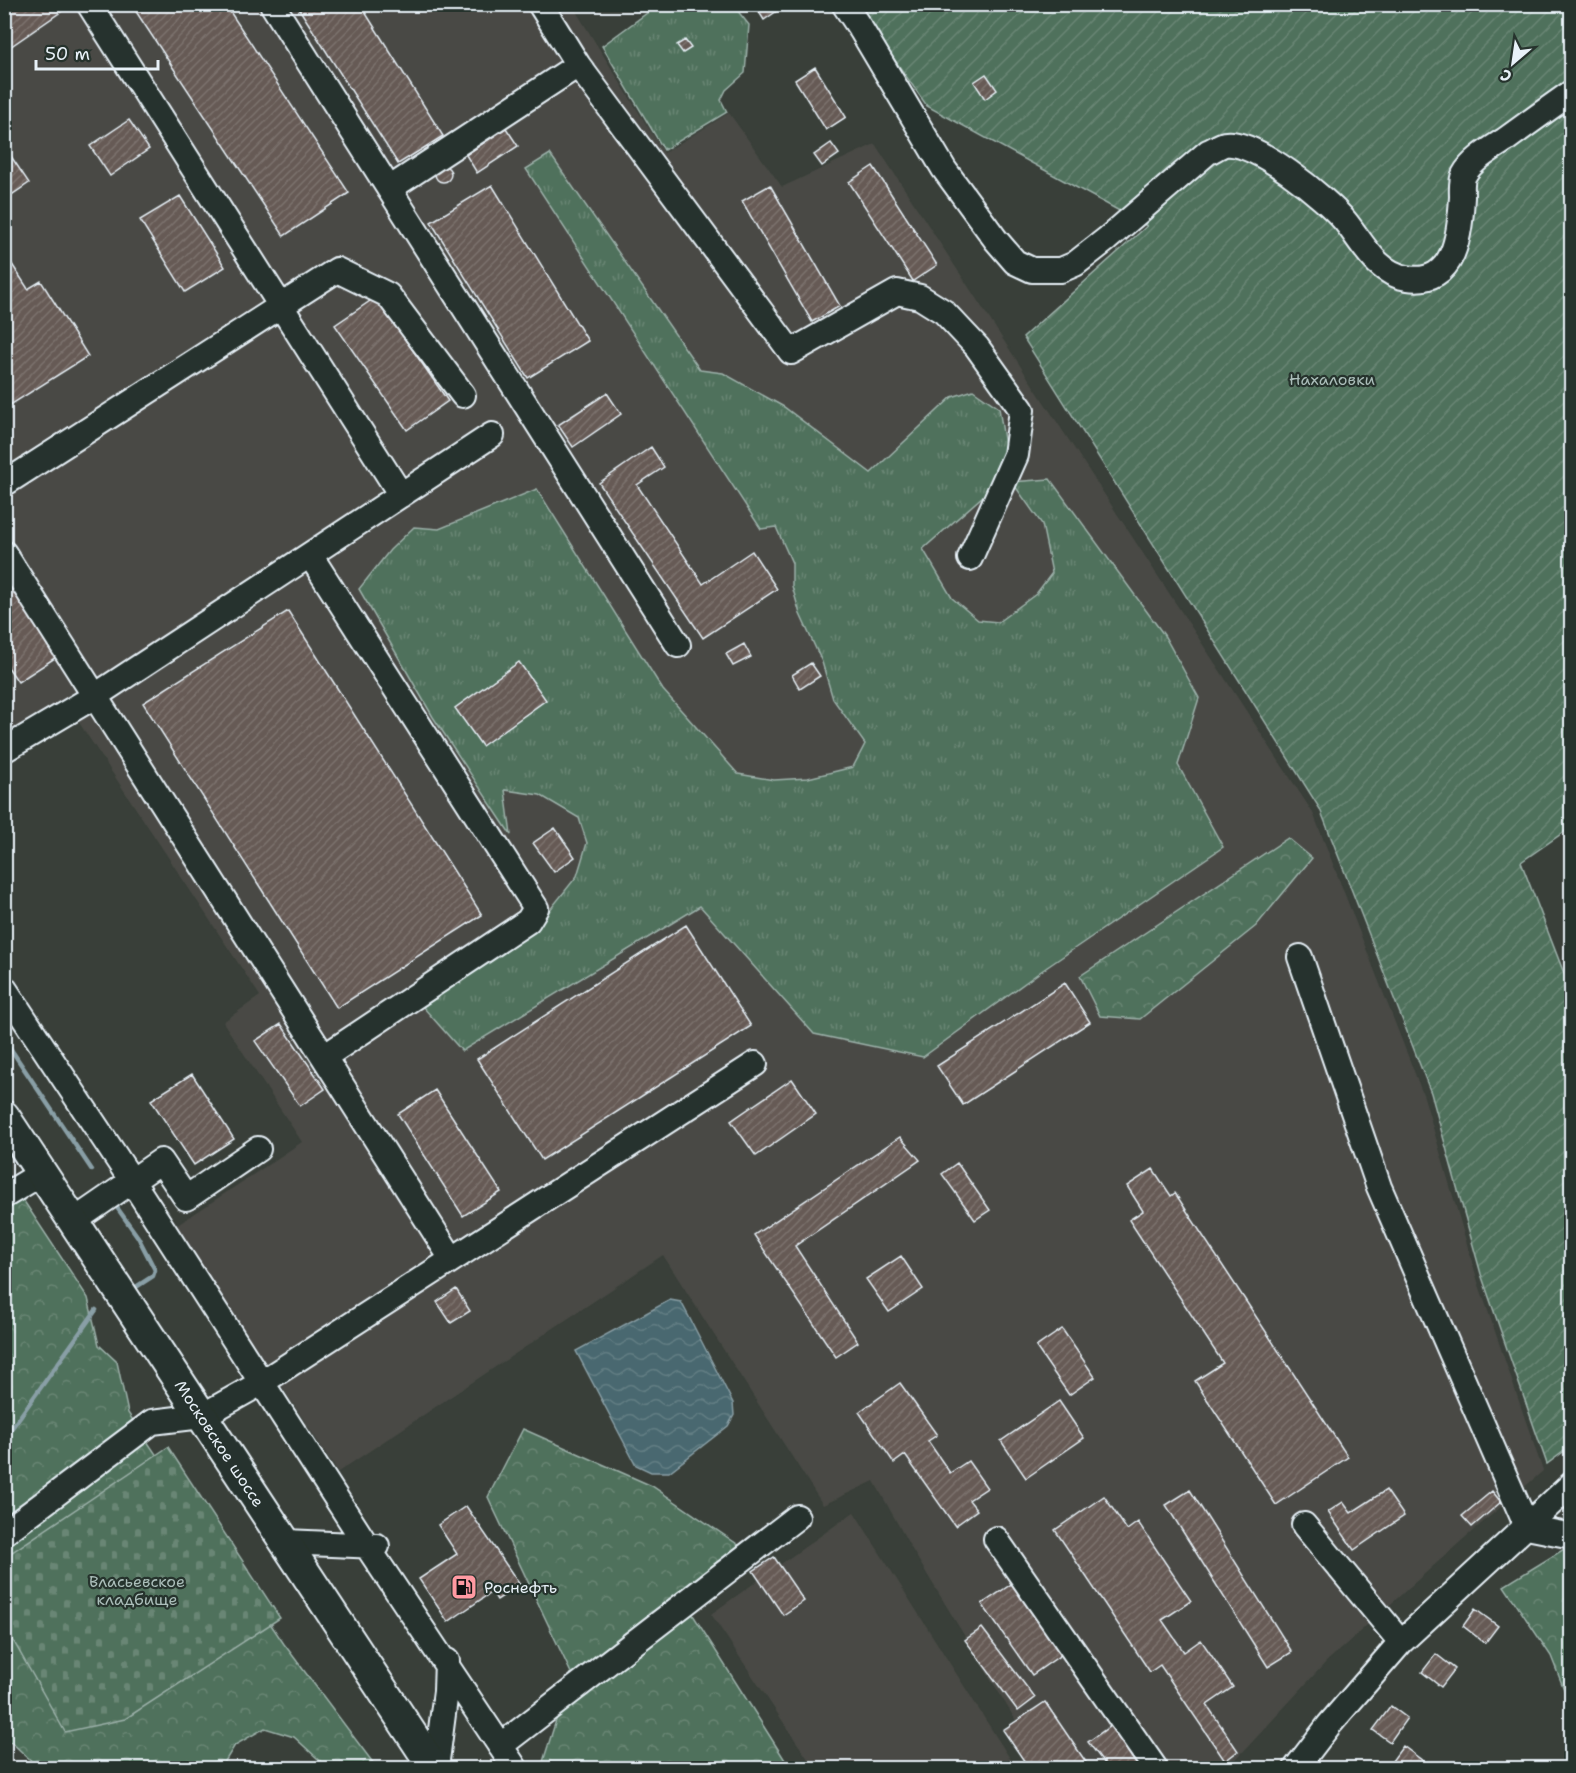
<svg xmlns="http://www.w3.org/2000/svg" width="1576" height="1773" viewBox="0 0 1576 1773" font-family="'Shantell Sans',sans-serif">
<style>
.built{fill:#494a45}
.grass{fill:url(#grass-tufts);stroke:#9cb1aa;stroke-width:1.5}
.forest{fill:url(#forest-crowns);stroke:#9cb1aa;stroke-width:1.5}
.cemetery{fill:url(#cemetery-stones);stroke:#9cb1aa;stroke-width:1.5}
.garden{fill:url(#garden-furrows);stroke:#9cb1aa;stroke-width:1.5}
.water{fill:url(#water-waves);stroke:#899fa6;stroke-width:1.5}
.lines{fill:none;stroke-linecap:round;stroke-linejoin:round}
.stream{stroke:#899fa6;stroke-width:4.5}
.building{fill:url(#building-hatch);stroke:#e8f1f8;stroke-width:1.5}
.minor-casing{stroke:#e8f1f8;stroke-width:28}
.major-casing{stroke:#e8f1f8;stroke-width:34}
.minor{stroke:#26332d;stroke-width:24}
.major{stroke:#26332d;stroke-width:30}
.labels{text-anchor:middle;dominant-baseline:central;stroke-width:4.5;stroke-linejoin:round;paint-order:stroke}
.park-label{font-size:16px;fill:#abbeba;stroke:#26332d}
.street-label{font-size:16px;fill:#e8f1f8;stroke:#26332d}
.poi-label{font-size:16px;fill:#e8f1f8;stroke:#26332d;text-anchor:start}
</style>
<defs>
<pattern id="grass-tufts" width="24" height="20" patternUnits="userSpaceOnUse" patternTransform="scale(1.5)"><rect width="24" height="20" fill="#50715c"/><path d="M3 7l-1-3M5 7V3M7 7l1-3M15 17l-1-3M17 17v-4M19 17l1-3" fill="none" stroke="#698674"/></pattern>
<pattern id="forest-crowns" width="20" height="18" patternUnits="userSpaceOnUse" patternTransform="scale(1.5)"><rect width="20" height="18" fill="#50715c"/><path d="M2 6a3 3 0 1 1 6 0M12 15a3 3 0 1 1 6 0" fill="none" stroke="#698674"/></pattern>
<pattern id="cemetery-stones" width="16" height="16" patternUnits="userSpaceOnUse" patternTransform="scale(1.5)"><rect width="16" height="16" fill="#50715c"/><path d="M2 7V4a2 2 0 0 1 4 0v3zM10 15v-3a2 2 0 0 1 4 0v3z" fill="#698674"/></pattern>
<pattern id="garden-furrows" width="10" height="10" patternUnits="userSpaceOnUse" patternTransform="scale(1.5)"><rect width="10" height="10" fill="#50715c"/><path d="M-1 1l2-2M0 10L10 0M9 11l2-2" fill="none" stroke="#698674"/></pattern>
<pattern id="water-waves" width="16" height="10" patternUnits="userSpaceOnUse" patternTransform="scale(1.5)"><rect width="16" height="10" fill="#49686f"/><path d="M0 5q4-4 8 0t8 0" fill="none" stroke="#637e84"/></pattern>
<pattern id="building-hatch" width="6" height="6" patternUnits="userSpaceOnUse" patternTransform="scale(1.5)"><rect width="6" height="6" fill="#665a55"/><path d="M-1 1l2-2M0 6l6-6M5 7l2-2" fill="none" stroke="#7c726e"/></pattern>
</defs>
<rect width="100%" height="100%" fill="#393f39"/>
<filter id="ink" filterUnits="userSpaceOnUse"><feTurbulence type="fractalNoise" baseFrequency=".0167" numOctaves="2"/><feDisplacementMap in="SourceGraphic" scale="12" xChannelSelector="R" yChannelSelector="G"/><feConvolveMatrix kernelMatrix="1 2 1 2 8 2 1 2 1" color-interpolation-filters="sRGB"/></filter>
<g filter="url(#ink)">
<path class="built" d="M5,5H572L664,153L729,113L782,187L875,144L1313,813L1424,1097L1478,1282L1543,1471L1468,1535L1327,1661L1228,1768H1047L1032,1747L910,1546L874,1481L823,1505L663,1255L338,1472L176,1226L302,1142L223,1022L260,996L74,715L5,757Z
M854,1512L1016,1768H814L711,1614Z"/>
<path class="grass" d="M658,5H733L749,25L745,73L726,90L721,100L727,112L664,150L602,46Z
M550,154L700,370L723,373L784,407L871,473L952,397L973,390L999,408L1006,452L992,488L923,549L952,598L978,620L998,622L1036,594L1052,573L1042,524L1012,482L1050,479L1164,635L1199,698L1178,765L1223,847L1040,972L923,1057L814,1034L700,906L462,1051L423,1007L537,926L577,876L587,843L579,818L540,795L505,790L511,835L433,717L359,589L390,550L414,527L439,529L537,489L663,690L738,774L774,780L808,778L853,767L865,744L833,699L822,662L800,614L792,586V563L776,527L761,529L526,169Z"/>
<path class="forest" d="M1288,838L1312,858L1256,926L1140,1019L1100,1016L1080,976Z
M4,1171L88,1298L99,1345L117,1362L128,1413L284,1644L377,1768H328L294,1737L265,1728L235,1745L221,1768H39L11,1742L5,1745Z
M523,1429L652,1486L743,1548L681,1596L790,1768H541L571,1673L488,1497Z
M1569,1546L1571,1547V1707L1551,1656L1504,1586Z"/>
<path class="cemetery" d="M168,1447L280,1618L125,1719L65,1732L5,1626V1557Z"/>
<path class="garden" d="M856,5H1571V827L1521,862L1572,994L1571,1446L1547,1464L1481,1274L1431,1093L1320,809L1023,337L1147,226L927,106Z"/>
<path class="water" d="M670,1300L681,1302L688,1315L733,1403L734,1415L728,1426L669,1472H651L636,1465L576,1351Z"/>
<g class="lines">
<path class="stream" d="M4,1039L92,1170
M118,1209L138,1237L155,1270L153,1276L133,1289
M4,1439L96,1310
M1569,1768L1572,1767"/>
</g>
<path class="building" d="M4,4H62L65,9L7,49L4,45Z
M131,4H225L349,193L284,236Z
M296,4H360L443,136L398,164Z
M754,4H787L764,20Z
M685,40L691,48L683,53L677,45Z
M815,67L846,117L826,130L795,80Z
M986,74L997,90L985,99L974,82Z
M129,120L149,149L110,176L90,146Z
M506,128L518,146L477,173L466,155Z
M831,143L839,154L822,166L814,155Z
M4,146L29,183L4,200Z
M873,166L937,265L913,281L849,182Z
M435 174a8 8 0 1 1 16 0a8 8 0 1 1-16 0Z
M492,185L588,341L528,378L431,222Z
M770,185L840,306L812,322L742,201Z
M180,196L225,267L185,292L140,220Z
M4,252L28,289L41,281L88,356L4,409Z
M376,297L448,401L407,430L335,325Z
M607,393L621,414L573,447L558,425Z
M651,447L664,467L637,485L703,584L752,551L777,589L703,638L599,483Z
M4,575L58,656L18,682L4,661Z
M288,611L482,915L337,1008L143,703Z
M744,644L751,657L733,666L726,654Z
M519,662L546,700L482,746L455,708Z
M811,663L820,676L800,689L792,675Z
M555,828L575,857L554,872L533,843Z
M686,925L751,1026L542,1160L477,1059Z
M1065,983L1090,1022L963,1105L937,1066Z
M281,1024L325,1089L300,1106L255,1041Z
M192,1074L234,1139L194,1165L151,1100Z
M792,1079L816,1114L756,1156L731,1121Z
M435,1090L501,1192L463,1216L398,1114Z
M900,1137L920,1160L795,1246L858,1342L836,1357L754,1235Z
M957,1163L990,1210L975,1220L942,1174Z
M1153,1169L1171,1196L1175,1193L1348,1457L1276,1505L1195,1381L1223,1363L1129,1220L1143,1211L1127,1186Z
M901,1256L923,1289L889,1312L866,1279Z
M456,1289L470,1311L451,1323L437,1302Z
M1062,1329L1095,1377L1069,1395L1036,1347Z
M900,1383L937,1435L928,1441L950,1473L968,1461L987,1488L969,1500L977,1510L955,1526L905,1455L894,1463L859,1412Z
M1059,1401L1084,1438L1026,1478L1001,1441Z
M1190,1490L1292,1652L1268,1667L1166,1505Z
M1386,1490L1404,1516L1354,1550L1328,1512L1343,1502L1351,1513Z
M1492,1491L1501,1502L1472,1527L1462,1516Z
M1104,1496L1127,1530L1138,1522L1191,1601L1162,1620L1184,1652L1201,1640L1233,1687L1207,1705L1238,1751L1225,1761L1160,1665L1150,1672L1055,1530Z
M466,1506L520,1585L497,1600L492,1592L448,1622L419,1579L457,1554L438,1525Z
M774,1557L804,1601L783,1615L753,1571Z
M1016,1581L1065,1652L1032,1675L982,1604Z
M1475,1609L1498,1626L1485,1643L1463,1626Z
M982,1628L1035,1698L1018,1711L965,1640Z
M1436,1654L1455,1669L1441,1687L1422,1672Z
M1045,1702L1090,1768H1029L1003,1730Z
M1391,1706L1407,1718L1390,1742L1373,1730Z
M1113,1724L1145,1768H1108L1088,1742Z
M1403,1746L1423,1761L1418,1768H1393L1389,1765Z"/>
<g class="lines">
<g class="minor-casing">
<path id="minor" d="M89,4L401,495
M272,4L678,645
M540,4L578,65L791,352L897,292L920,297L944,312L977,347L1022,410L1016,455L970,558
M844,4L862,31L944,169L996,240L1015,262L1032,270H1061L1075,264L1107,239L1208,152C1213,150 1220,145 1225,144C1254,139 1327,199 1345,221C1363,243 1376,273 1407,278C1456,286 1460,232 1462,197C1462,191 1461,181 1464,175C1472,160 1491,149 1505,140C1527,124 1549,108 1572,92
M389,189L578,65
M4,484L337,270L388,295L463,395
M4,553L452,1259
M310,555L536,908L528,921L324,1057
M4,750L95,696L492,435
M1300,957L1379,1187L1527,1527
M4,988L132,1181L367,1546L515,1768
M4,1196L42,1173
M74,1221L161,1161L186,1198L258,1149
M1304,1525L1401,1642
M1527,1527L1572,1536
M4,1533L152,1422L202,1416L261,1383L755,1064
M996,1539L1155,1768
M285,1542L377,1546
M500,1746L797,1517
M436,1768L446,1691L447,1661
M1296,1768L1329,1725L1401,1642L1572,1484"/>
</g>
<g class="major-casing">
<g id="major">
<path id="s1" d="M4,1116L434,1768"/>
</g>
</g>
<use href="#minor" class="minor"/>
<use href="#major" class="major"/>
</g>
</g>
<defs>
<g id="fuel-square" transform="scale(1.35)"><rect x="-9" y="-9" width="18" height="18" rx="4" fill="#ff9aa2" stroke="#26332d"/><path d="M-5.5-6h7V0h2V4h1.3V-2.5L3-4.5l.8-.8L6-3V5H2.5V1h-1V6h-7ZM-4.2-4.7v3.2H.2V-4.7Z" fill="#111"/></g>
</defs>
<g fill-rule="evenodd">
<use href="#fuel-square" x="464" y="1587"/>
</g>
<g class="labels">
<g class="park-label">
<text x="1332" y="379">Нахаловки</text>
<text x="137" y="1581">Власьевское<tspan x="137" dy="18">кладбище</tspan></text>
</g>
<g class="street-label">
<text stroke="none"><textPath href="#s1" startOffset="392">Московское шоссе</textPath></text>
</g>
<g class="poi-label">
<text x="484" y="1587">Роснефть</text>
</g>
</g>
<rect width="1576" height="1773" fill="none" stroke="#26332d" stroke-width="24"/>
<rect x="12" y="12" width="1552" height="1749" fill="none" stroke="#e8f1f8" stroke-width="2" filter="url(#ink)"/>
<g transform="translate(1513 63) rotate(209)" stroke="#26332d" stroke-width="4.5" paint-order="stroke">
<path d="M0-4.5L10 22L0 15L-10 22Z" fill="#e8f1f8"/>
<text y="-9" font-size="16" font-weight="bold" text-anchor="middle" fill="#e8f1f8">С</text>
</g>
<path d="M36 60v9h122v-9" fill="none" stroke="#e8f1f8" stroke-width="3"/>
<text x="45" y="60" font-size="18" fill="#e8f1f8" stroke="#26332d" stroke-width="4.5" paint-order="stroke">50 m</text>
</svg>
